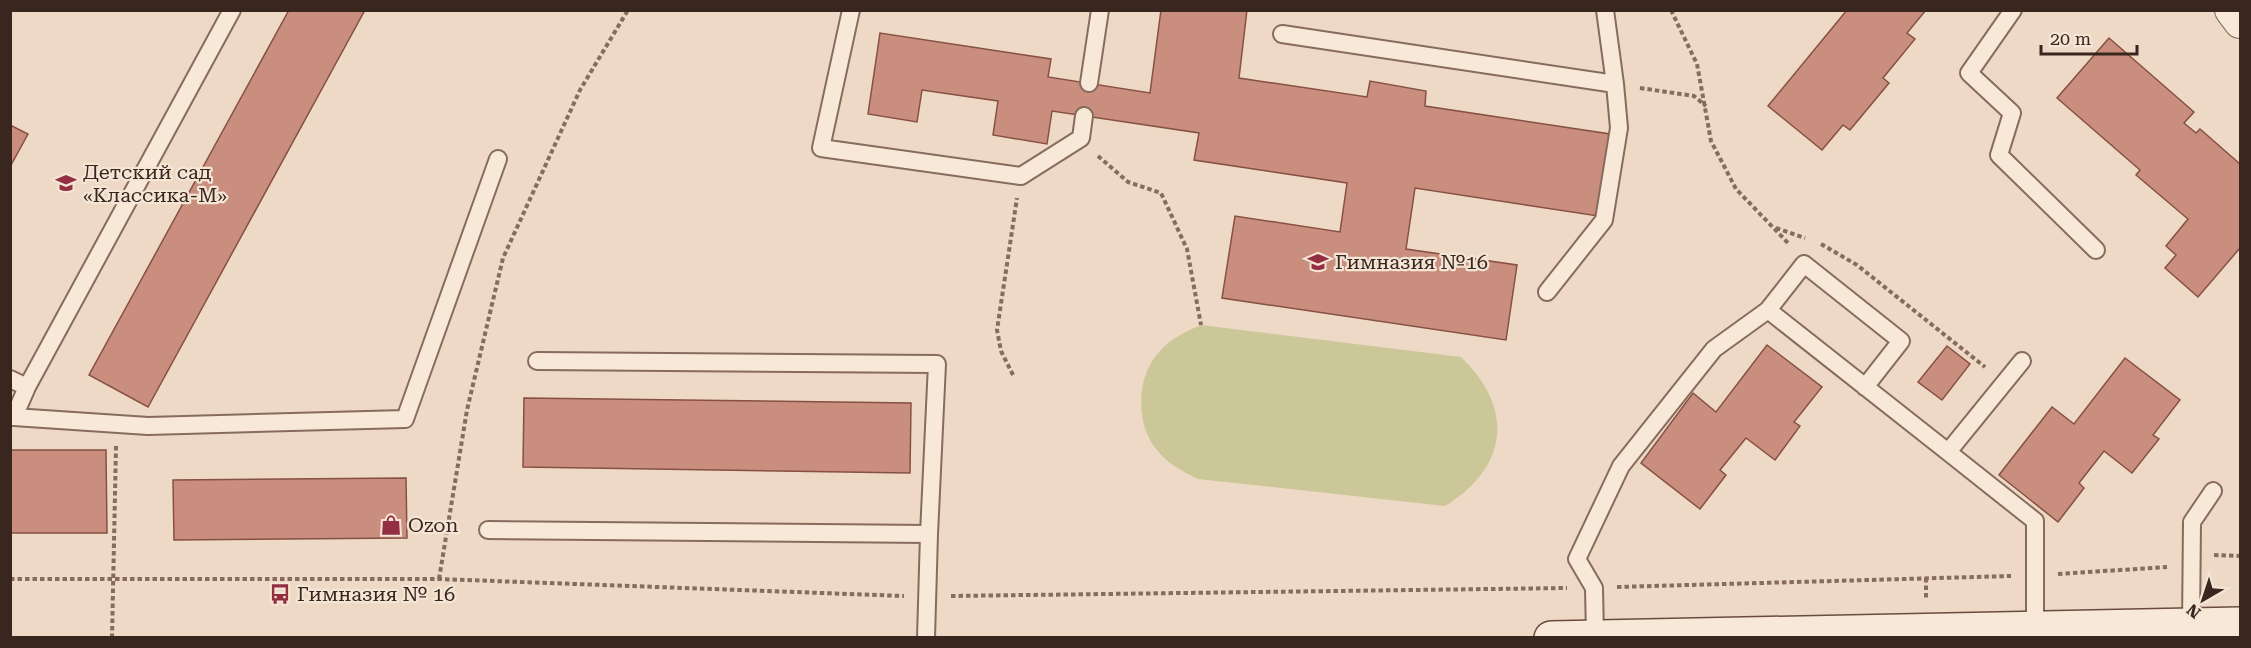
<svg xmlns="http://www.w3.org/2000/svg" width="2251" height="648" viewBox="0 0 2251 648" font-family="'Roboto Serif',serif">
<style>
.green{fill:#cbc799}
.building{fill:#c98e7d;stroke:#865043;stroke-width:1.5}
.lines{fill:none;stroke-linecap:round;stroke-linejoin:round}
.lane-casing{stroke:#876b5c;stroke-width:20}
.street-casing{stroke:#876b5c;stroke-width:34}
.secondary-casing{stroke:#694c3f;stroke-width:36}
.path{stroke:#876b5c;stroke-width:4;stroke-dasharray:4.5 3;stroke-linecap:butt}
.lane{stroke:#f8e8d8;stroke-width:16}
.street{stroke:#f8e8d8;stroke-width:32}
.secondary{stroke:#f8e8d8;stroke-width:33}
.labels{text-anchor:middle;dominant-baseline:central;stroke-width:4.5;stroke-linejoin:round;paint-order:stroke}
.poi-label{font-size:20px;fill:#38261f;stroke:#f4e5d5;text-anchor:start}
</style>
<rect width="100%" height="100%" fill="#edd9c5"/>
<path class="green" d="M1201,325L1461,357C1515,409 1508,467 1445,506L1198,479C1182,471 1168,464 1157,450C1135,424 1136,377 1159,352C1171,338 1185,332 1201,325Z"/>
<path class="building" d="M289,10H365L148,407L89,375Z
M1161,10H1247L1239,78L1367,97L1370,81L1426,91L1425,106L1610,134L1598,216L1415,188L1406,249L1517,265L1506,340L1222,298L1235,216L1340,232L1347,183L1194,160L1199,133L1052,111L1047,144L993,135L998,101L922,90L917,122L868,114L880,33L1051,59L1048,77L1150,93Z
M1847,10H1926L1907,33L1915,39L1883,78L1889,83L1850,130L1843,125L1822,150L1768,106Z
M2109,38L2194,112L2184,123L2196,133L2200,129L2240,164V248L2198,297L2165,268L2176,255L2166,246L2188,219L2136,175L2140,170L2057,98Z
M10,125L28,134L10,167Z
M1767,345L1822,387L1794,422L1800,426L1775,460L1746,438L1720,470L1726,475L1700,509L1641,463L1693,393L1716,412Z
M1947,346L1970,364L1942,400L1918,382Z
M2125,358L2180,400L2153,435L2159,439L2132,473L2104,451L2079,483L2084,488L2058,522L1999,475L2052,407L2074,424Z
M524,398L911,403L910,473L523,467Z
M10,450H106L107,533H10Z
M406,478L407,538L174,540L173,480Z"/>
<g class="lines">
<g class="lane-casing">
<path id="lane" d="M851,10L821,148L1021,176L1081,138L1084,116
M1605,10L1615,84
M2013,10L1969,73L2012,113L1999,155L2096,250
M1282,34L1615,84L1619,128L1604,220L1547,292
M1089,83L1100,10
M1768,310L1804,264L1901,341L1865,387
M537,361L937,364L929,534
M10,379L27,387L232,10
M10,417H14L27,387
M14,417L148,426L405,419L498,159
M1948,452L2035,521V629
M488,530L929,534L926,638
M2191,625L2192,522L2213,491
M1595,636L1594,588L1577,559L1621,466L1714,349L1768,310L1948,452L2022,361"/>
</g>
<g class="street-casing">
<path id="street" d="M2231,10L2240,22"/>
</g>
<g class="secondary-casing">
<path id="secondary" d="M1551,638L2240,624"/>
</g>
<path class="path" d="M1671,10L1697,64L1711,141L1736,189L1789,244
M1640,88L1694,96L1706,106
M1098,156L1128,182L1161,193L1187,249L1201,325
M1776,228L1805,238
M1821,244L1857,265L1985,367
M1013,375L1001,351L997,330L1017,198
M2214,555L2240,556
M2058,574L2167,567
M1926,578V598
M10,579H439L904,596
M439,579L467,410L503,258L580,90L628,10
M1617,587L2011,576
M951,596L1567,588
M112,638L116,446"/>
<use href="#lane" class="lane"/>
<use href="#street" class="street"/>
<use href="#secondary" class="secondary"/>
</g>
<defs>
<g id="school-bare" transform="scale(1.62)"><path d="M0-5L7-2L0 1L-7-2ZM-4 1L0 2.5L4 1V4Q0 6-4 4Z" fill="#942e42" stroke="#f4e5d5" stroke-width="2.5" paint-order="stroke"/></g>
<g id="shop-bare" transform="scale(1.62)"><path d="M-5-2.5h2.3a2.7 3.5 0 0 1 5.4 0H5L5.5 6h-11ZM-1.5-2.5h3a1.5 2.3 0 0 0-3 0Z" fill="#942e42" stroke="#f4e5d5" stroke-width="2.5" paint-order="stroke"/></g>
<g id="bus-bare" transform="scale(1.62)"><path d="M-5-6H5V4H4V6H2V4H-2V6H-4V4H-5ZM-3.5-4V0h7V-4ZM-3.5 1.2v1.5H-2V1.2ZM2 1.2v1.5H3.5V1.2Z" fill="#942e42" stroke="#f4e5d5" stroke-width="2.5" paint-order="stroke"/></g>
</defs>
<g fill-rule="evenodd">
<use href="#school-bare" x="66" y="183"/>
<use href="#school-bare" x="1318" y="262"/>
<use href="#shop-bare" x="391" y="525"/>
<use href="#bus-bare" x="280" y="594"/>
</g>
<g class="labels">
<g class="poi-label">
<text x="83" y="172">Детский сад<tspan x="83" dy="23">«Классика-М»</tspan></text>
<text x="1335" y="262">Гимназия №16</text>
<text x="408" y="525">Ozon</text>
<text x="297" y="594">Гимназия № 16</text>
</g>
</g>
<rect width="2251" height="648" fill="none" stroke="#38261f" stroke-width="24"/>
<g transform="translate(2203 600) rotate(219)" stroke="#f4e5d5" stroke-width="4.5" paint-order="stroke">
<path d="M0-4.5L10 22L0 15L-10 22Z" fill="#38261f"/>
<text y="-9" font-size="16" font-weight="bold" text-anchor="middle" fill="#38261f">N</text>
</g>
<path d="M2041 45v9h96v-9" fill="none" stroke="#38261f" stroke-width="3"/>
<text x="2050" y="45" font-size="18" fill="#38261f" stroke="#f4e5d5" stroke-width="4.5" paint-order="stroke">20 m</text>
</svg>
